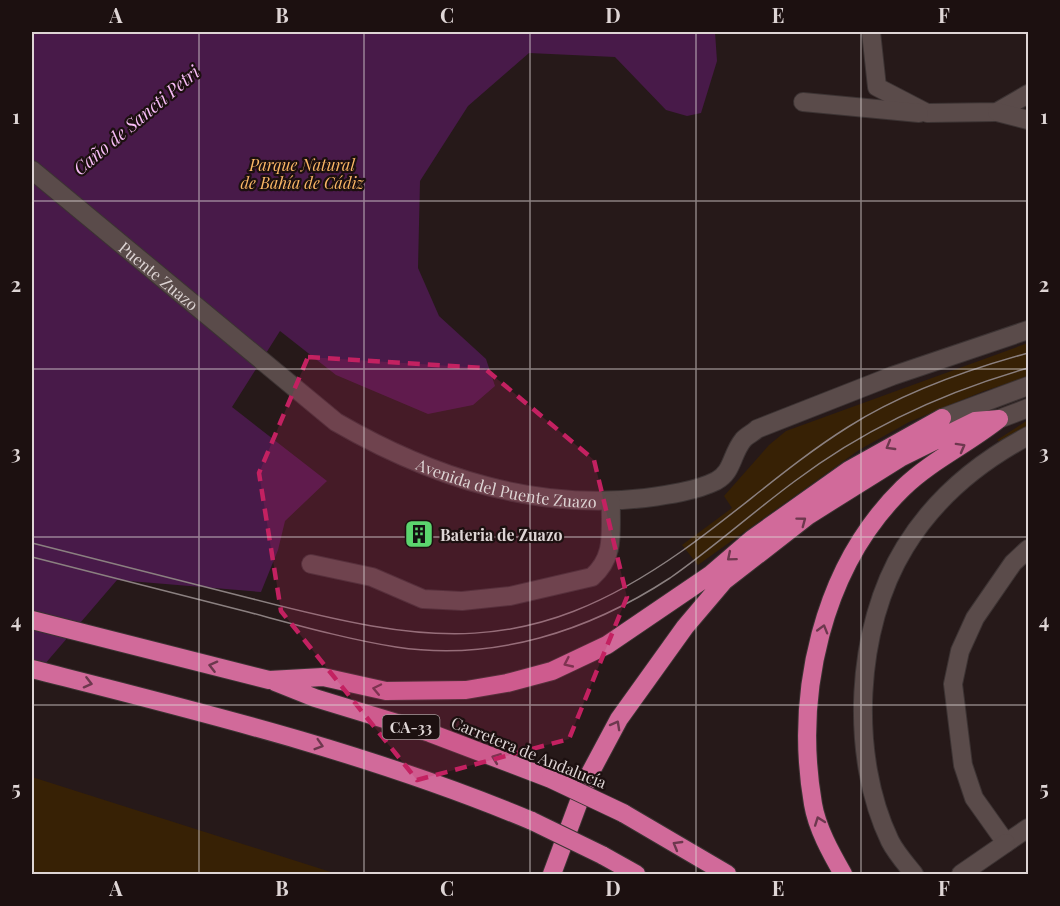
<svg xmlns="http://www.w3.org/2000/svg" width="1060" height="906" viewBox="0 0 1060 906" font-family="'Playfair Display',serif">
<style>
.green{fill:#372105}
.water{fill:#481a49}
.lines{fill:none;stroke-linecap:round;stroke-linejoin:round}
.minor-casing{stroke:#3c3333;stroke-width:20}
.highway-casing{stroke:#3c3333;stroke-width:20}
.minor{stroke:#5a4b4a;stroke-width:18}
.highway{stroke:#d16a9a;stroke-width:18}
.tram{stroke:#8b8080;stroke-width:1.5}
.highway-bridge-casing{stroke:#3c3333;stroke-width:20;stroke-linecap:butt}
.highway-bridge{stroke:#d16a9a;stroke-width:18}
.oneway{stroke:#6d384e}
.marked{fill:#c32161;fill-opacity:0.2;stroke:#c32161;stroke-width:4.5;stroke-dasharray:12 8;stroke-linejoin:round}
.grid{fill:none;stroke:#ded5d5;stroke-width:1.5;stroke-opacity:0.55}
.labels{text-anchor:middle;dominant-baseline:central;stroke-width:4.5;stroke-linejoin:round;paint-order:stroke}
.shield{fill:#1c1010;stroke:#a49a9a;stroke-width:1.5}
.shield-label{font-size:15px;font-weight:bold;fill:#ded5d5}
.park-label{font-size:16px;font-style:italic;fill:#fcb866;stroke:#1c1010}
.street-label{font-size:16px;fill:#ded5d5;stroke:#1c1010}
.poi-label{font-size:16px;font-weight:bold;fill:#ded5d5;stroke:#1c1010;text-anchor:start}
.water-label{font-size:18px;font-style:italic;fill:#f7bcf6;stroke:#1c1010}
.neatline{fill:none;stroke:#ded5d5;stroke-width:2}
.grid-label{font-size:20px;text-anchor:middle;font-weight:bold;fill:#ded5d5}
</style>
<rect width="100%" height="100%" fill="#261919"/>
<path class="green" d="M1028,343V377L984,391L909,422L859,450L698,565L682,545L732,508L724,496L769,445L786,431Z
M1028,420V429L1002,443L997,440Z
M32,777L337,874H32Z"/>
<path class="water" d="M32,32H715L717,61L701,113L687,116L666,110L615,57L529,53L468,106L420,181L418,268L439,316L486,359L495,386L473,405L428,414L336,375L280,331L232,407L327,481L285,521L278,550L261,592L117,580L32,679Z"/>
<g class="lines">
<g class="minor-casing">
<g id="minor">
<path d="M871,32L877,87L927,113L997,112L1028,94"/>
<path d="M803,102L919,113"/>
<path d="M997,112L1028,120"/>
<path id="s1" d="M32,170L336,422C431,477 534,511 645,498C667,495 696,491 716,481C733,472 731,455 743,440C746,436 753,433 757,429L892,376L1028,330"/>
<path d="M942,418L1028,386"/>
<path d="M999,419L1028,408"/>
<path d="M1028,549L1013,563L975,618L960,651L953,684L963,765L974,798L1006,843L1028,828"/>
<path d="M311,564L372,577L423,599L462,601L510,596L592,577C616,556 610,531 611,502"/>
<path d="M914,874C906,864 896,853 890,841C849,756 855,628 905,547C935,498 979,462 1028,436"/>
<path d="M961,874L1006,843"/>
</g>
</g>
<g class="highway-casing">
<path id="highway" d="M32,620L269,680L323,677L386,691L466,690L507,683L552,671L607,645L710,575L752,539L849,470L942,418
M32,669C201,712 370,753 532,821
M275,682L315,698L430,733L551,779
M623,813L727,874
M602,855L636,874
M552,874L588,777L619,719L685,627L724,581L809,515L900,458L975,421L999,419
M843,874C831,853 817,828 813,804C794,694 822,567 903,488C932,460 968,444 999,419"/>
</g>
<use href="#minor" class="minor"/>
<use href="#highway" class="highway"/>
<path class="tram" d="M32,543C105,562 179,580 253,599C428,644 526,661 682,551C739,511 789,464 848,427C903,392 966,370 1028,353
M32,557C104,576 176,594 248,612C297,625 346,639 396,647C494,662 589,631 670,578C713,548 753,512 795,481C865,428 944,392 1028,368"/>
<g class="highway-bridge-casing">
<path id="highway-bridge" d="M551,779L623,813
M532,821L602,855"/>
</g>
<use href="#highway-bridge" class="highway-bridge"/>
</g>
<defs><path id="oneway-chevron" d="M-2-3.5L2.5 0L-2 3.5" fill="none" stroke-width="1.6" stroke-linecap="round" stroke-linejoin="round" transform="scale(1.5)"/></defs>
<g class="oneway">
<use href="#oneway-chevron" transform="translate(890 446) rotate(150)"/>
<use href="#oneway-chevron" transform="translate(961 447) rotate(-29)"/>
<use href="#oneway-chevron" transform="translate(802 521) rotate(-37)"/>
<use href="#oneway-chevron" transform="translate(731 557) rotate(140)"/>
<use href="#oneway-chevron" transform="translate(823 629) rotate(-74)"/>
<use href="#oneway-chevron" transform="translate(568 663) rotate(155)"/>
<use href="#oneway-chevron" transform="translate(213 666) rotate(-166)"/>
<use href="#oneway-chevron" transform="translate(88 683) rotate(14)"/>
<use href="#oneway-chevron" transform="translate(377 689) rotate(-168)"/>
<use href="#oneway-chevron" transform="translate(616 725) rotate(-61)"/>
<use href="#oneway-chevron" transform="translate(319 745) rotate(17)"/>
<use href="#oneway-chevron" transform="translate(496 758) rotate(-159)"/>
<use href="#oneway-chevron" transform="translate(819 821) rotate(-110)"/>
<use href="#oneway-chevron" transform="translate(677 845) rotate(-150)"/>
</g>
<path class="marked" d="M308,357L484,368L594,460L627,597L569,739L417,780L281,611L259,473Z"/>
<path class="grid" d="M199,32V874M364,32V874M530,32V874M696,32V874M861,32V874M32,201H1028M32,369H1028M32,537H1028M32,705H1028"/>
<defs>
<g id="building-square" transform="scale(1.5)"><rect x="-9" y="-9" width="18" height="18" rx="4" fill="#5bd56e" stroke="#1c1010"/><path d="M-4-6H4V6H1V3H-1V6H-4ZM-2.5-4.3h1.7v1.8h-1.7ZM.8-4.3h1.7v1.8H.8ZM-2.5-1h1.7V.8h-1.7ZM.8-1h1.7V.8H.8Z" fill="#111"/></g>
</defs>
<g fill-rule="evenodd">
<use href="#building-square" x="419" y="534"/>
</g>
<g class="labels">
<rect class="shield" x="382.5" y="715" width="57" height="24" rx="4.5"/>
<g class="shield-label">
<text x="411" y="727">CA-33</text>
</g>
<g class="park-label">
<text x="302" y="164">Parque Natural<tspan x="302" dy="18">de Bahía de Cádiz</tspan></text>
</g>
<g class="street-label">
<text stroke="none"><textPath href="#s1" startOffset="165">Puente Zuazo</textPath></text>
<text stroke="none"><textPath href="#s1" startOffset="578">Avenida del Puente Zuazo</textPath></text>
<text transform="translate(529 752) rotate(22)">Carretera de Andalucía</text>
</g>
<g class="poi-label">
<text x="440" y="534">Bateria de Zuazo</text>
</g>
<g class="water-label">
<text transform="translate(136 120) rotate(-40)">Caño de Sancti Petri</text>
</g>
</g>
<rect width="1060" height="906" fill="none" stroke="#1c1010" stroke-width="66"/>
<rect x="33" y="33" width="994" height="840" class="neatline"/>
<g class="grid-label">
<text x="116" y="23">A</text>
<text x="282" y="23">B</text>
<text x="447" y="23">C</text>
<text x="613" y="23">D</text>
<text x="778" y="23">E</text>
<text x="944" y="23">F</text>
<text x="16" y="124">1</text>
<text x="1044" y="124">1</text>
<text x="16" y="292">2</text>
<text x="1044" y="292">2</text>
<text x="16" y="460">3</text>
<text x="1044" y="460">3</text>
<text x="16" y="628">4</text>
<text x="1044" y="628">4</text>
<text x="16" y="796">5</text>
<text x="1044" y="796">5</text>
<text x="116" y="896">A</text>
<text x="282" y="896">B</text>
<text x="447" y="896">C</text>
<text x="613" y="896">D</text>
<text x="778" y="896">E</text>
<text x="944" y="896">F</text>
</g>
</svg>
